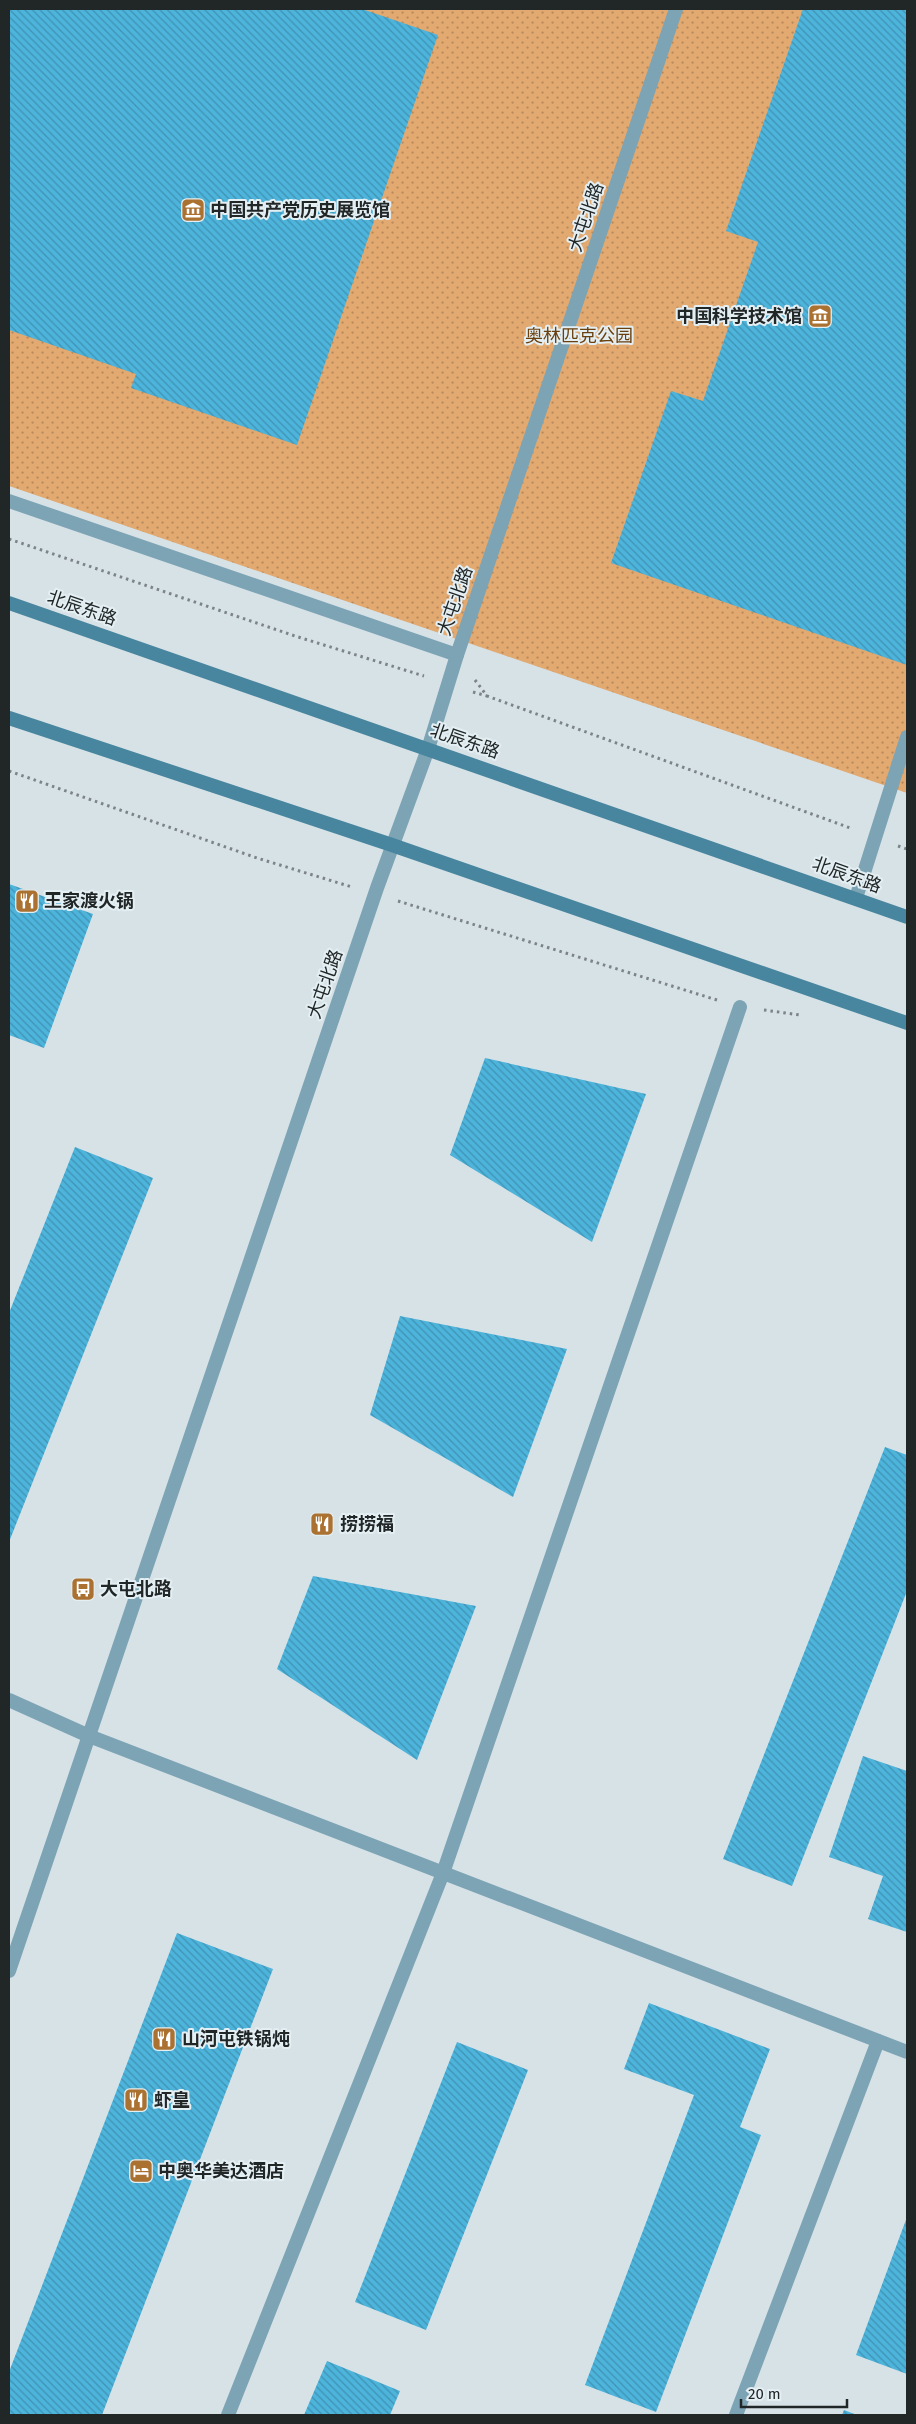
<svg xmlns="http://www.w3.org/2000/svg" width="916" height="2424" viewBox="0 0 916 2424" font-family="'Fira Sans','Noto Sans SC',sans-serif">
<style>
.green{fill:url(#green-dots)}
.building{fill:url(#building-back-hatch)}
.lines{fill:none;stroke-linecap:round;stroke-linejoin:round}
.path{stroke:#7c8487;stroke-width:3;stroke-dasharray:2.5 4;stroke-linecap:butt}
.service{stroke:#7da4b5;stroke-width:14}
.minor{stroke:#7da4b5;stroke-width:14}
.tertiary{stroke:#7da4b5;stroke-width:14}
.secondary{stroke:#48869f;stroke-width:14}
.labels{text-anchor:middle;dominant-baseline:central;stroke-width:4;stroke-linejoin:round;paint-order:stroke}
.poi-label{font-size:18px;font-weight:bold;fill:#212627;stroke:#e4eff4;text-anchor:start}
.street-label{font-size:18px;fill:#212627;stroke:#e4eff4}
.park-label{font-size:18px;fill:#6a400e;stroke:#e4eff4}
</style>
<defs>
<pattern id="green-dots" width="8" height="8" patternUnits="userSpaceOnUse" patternTransform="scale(1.25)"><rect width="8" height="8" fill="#e2a970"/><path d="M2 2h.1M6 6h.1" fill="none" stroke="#b7895c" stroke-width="1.8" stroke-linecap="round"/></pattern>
<pattern id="building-back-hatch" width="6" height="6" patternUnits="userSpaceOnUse" patternTransform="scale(1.25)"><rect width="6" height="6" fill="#4db4dc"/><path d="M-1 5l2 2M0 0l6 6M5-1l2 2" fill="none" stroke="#4092b2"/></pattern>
</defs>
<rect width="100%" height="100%" fill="#d7e2e7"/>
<path class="green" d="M9,9H907V793L9,486Z"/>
<path class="building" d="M9,9H362L438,35L297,445L131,388L136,374L9,330Z
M803,9H907V665L611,563L671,391L703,401L758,242L726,231Z
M9,884L93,914L44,1048L9,1035Z
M485,1058L646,1094L592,1242L450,1155Z
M75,1147L153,1178L9,1542V1313Z
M400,1316L567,1349L513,1497L370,1415Z
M885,1447L907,1455V1591L792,1886L723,1859Z
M313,1576L476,1606L417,1760L277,1669Z
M863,1756L907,1771V1932L868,1919L883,1876L829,1857Z
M177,1933L273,1969L102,2415H9V2372Z
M649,2003L770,2049L740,2127L761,2135L656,2412L585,2385L694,2095L624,2069Z
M457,2042L528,2070L426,2330L355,2302Z
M907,2217V2374L856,2355Z
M327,2361L400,2391L390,2415H304Z
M844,2410L857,2415H842Z"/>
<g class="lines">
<path class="path" d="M9,539L295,636L424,676
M475,680L487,696L853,829
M473,692L487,696
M9,771L257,858L352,887
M898,846L907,849
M398,901L717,1000
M764,1010L800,1015"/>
<path class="service" d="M856,898L907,737
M228,2415L443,1873L740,1007
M736,2415L878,2041"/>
<path class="minor" d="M9,501L457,655
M9,1700L89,1736L907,2052"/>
<path class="tertiary" d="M9,1971L377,888L428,749L457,655L676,9"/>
<path class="secondary" d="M9,603L907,917
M9,718L392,845L907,1023"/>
</g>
<defs>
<g id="museum-square" transform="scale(1.25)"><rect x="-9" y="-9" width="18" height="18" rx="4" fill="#ab7131" stroke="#e4eff4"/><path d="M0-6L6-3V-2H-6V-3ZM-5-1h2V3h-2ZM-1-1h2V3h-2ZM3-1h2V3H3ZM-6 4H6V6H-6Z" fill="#fff"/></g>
<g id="restaurant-square" transform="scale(1.25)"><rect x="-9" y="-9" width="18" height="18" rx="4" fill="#ab7131" stroke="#e4eff4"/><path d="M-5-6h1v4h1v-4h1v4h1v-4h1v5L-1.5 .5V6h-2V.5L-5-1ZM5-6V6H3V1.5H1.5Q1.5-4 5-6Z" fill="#fff"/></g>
<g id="bus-square" transform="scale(1.25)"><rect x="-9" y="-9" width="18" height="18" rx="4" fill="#ab7131" stroke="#e4eff4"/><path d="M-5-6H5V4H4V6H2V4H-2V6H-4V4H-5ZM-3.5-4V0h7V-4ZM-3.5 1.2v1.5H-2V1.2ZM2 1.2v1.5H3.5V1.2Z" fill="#fff"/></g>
<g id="hotel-square" transform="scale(1.25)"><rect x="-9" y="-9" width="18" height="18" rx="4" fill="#ab7131" stroke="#e4eff4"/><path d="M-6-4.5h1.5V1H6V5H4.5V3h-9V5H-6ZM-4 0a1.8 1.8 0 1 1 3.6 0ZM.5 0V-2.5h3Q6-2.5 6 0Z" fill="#fff"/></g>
</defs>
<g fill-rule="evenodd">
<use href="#museum-square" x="193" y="210"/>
<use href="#museum-square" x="820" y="316"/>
<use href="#restaurant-square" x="27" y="901"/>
<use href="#restaurant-square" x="322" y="1524"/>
<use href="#bus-square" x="83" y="1589"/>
<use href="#restaurant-square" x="164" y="2039"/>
<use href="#restaurant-square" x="136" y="2100"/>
<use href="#hotel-square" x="141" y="2171"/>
</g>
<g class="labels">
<g class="poi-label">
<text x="210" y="210">中国共产党历史展览馆</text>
<text x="802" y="316" text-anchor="end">中国科学技术馆</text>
<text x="44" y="901">王家渡火锅</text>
<text x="340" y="1524">捞捞福</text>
<text x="100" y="1589">大屯北路</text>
<text x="182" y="2039">山河屯铁锅炖</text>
<text x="154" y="2100">虾皇</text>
<text x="158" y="2171">中奥华美达酒店</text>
</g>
<g class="street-label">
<text transform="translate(586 217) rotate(-71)">大屯北路</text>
<text transform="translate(455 601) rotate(-71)">大屯北路</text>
<text transform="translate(82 608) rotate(19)">北辰东路</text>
<text transform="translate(465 741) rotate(19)">北辰东路</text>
<text transform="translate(847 875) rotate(20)">北辰东路</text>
<text transform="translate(325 984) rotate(-71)">大屯北路</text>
</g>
<g class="park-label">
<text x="579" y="336">奥林匹克公园</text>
</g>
</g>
<rect width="916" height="2424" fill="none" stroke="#212627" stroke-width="20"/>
<path d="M741 2399v8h106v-8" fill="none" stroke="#212627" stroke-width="2.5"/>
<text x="748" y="2399" font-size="15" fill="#212627" stroke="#e4eff4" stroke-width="4" paint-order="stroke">20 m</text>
</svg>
